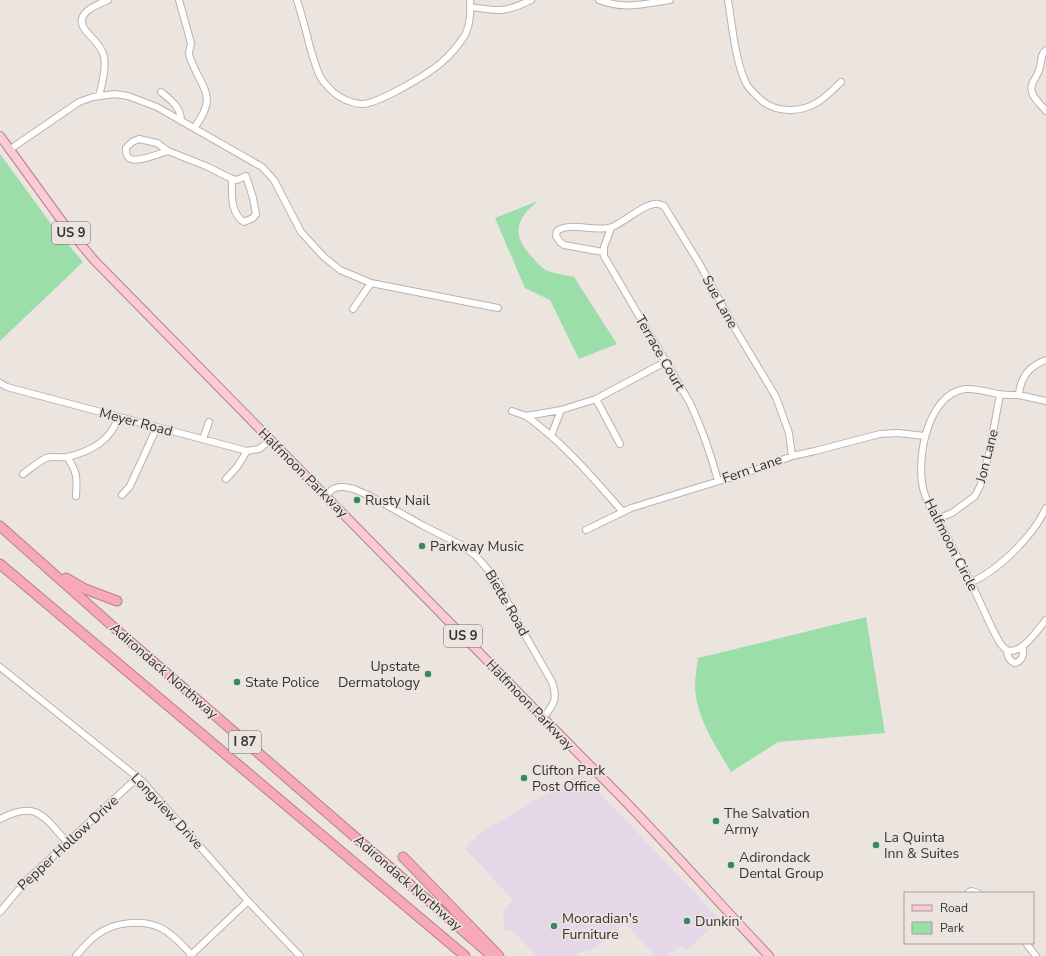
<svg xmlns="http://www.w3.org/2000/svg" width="1046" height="956" viewBox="0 0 1046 956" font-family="'Nunito Sans',sans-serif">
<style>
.commercial{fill:#e5d6e8}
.green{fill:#9bdeaa}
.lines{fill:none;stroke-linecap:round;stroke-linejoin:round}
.minor-casing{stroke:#bab2ad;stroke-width:8}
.major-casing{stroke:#b4808a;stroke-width:10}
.highway-casing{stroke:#b4808a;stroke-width:11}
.minor{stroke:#fff;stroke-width:6}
.major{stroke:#facbd5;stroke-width:8}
.highway{stroke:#f7a9b9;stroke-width:9}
.poi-dot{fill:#348b60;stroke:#ece4df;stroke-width:1.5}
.labels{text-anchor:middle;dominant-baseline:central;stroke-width:3.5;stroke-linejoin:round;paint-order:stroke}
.shield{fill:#ece4df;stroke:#6d6866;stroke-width:1}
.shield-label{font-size:13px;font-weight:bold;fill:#373332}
.street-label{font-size:14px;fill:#373332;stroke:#ece4df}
.poi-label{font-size:14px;fill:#373332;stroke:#ece4df;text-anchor:start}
</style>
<rect width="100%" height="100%" fill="#ece4df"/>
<path class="commercial" d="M581,773L720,920L686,951L680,946L667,956H655L625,923L595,948L578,953L575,956H536L511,929L506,932L504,929L503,918L505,910L513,900L465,848L479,834Z"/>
<path class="green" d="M0,154L54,228L83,262L0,341Z
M538,201C515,220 511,235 533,258C536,261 540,267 544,269C550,273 566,275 574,277L617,344L579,359L550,300L525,288L495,218Z
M866,617L885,733L778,742L731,772C716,746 696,718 695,686C695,677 697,667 698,658Z"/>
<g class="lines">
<g class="minor-casing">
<path id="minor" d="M179,0L191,43L189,53L190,58C202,90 219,95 194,128
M297,0C302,16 306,31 310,47C313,57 316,69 321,78C324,83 329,88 333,92C340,98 351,103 361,104C377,105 428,74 441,63C449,56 457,47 463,38C470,29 471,11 470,0
M599,0C624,10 644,4 670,0
M728,0C732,24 735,59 745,81C748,89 755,94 761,100C776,113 801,113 818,102C827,96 834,89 841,82
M471,7C498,11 505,13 531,0
M1046,50C1040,55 1042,60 1040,67C1039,72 1036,77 1033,82C1027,94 1039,102 1046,111
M161,92C171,100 181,107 181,121
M99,96C102,85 107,63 103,53C99,44 92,38 86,31C72,14 96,5 108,0
M139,139L157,143L168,151C160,153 133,165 128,157C126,155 126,151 126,148L132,142Z
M9,150L79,102L93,97L115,94L128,96L157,107L262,167L274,180L301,232L324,257L340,270L371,283L498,308
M168,151L206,166L232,179
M246,176L253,198L256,214L253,218L244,222C230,213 232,194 232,179L237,180Z
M611,228L604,247V256L690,403C702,429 711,454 718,481
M603,252L564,245L560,242L556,236L557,231C569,221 597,233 612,227C623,223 644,204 655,204C658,203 662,205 664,206L699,263L734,327L776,397L789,433L792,456
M353,309L371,283
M0,383L7,387L247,451L259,449L271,440
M1019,395C1020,378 1029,366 1046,360
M596,399L620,444
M1046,401C1037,399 1028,397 1019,395C1012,395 1005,395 998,394C988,392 976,388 965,389C927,394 915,461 924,492C929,508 939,520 946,535C954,551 963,567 971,583C981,603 989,624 1000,643C1002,645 1004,649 1007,650C1021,656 1038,629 1046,620
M512,411L526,416L561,410L596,399L665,362
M526,416C563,442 593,478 623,512
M551,436L561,410
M203,439L209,422
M67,457C78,473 77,478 76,496
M23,474C30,469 38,462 46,458C53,456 60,458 67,457C90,452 112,440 118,417
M226,479L237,467L247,451
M122,495L130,486L157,427
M325,496L333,489L339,487H344L354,489L370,496L422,525L463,546L476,556L497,580L516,619L552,682C558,700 554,704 543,718
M937,519L952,513L975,496L981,484L990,449L1000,394
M586,530L631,508L758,469L792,456L815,451L880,434L898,433L925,436
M971,582C998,571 1034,535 1046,508
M1007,650C1007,655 1009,661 1015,663C1022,661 1025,654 1022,647
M0,667L142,781L248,901L300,956
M0,819C37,800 43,816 67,842
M968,893L971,891L978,893
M0,912L25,882L138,777
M1026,943L1036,956
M76,956C83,948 89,940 98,934C114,922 143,919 161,928C173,934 182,945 191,954
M190,956L248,901"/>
</g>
<g class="major-casing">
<path id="major" d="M0,136L64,224L94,260L623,799C673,851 720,904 769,956"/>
</g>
<g class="highway-casing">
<path id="highway" d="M0,526L118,631L492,956
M0,564L465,956
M66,578L85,589L117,601
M403,857L499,956"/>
</g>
<use href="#minor" class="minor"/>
<use href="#major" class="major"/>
<use href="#highway" class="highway"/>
</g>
<g class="poi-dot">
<circle cx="357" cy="500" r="4"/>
<circle cx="422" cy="546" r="4"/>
<circle cx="428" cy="674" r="4"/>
<circle cx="237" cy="682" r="4"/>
<circle cx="524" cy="778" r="4"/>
<circle cx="716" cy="821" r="4"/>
<circle cx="876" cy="845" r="4"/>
<circle cx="731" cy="865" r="4"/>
<circle cx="687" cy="921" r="4"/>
<circle cx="554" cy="926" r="4"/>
</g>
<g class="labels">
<g class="shield">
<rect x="52" y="222" width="38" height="22" rx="3"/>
<rect x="444" y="625" width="38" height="22" rx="3"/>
<rect x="229" y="731" width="32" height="22" rx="3"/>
</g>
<g class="shield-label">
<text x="71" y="233">US 9</text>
<text x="463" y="636">US 9</text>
<text x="245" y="742">I 87</text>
</g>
<g class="street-label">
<text transform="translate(720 302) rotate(61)">Sue Lane</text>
<text transform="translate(660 353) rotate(60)">Terrace Court</text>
<text transform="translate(136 422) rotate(15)">Meyer Road</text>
<text transform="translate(987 456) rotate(-76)">Jon Lane</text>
<text transform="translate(752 469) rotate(-19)">Fern Lane</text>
<text transform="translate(303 473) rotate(45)">Halfmoon Parkway</text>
<text transform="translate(951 545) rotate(63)">Halfmoon Circle</text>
<text transform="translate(507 603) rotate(60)">Biette Road</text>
<text transform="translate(164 671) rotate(41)">Adirondack Northway</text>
<text transform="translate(530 705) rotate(46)">Halfmoon Parkway</text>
<text transform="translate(167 811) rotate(47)">Longview Drive</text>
<text transform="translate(68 843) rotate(-43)">Pepper Hollow Drive</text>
<text transform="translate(408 883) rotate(41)">Adirondack Northway</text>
</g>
<g class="poi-label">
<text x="365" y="500">Rusty Nail</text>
<text x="430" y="546">Parkway Music</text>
<text x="420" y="666" text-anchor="end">Upstate<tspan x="420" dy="16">Dermatology</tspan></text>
<text x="245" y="682">State Police</text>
<text x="532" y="770">Clifton Park<tspan x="532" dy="16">Post Office</tspan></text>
<text x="724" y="813">The Salvation<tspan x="724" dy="16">Army</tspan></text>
<text x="884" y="837">La Quinta<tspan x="884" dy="16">Inn &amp; Suites</tspan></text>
<text x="739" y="857">Adirondack<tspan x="739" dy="16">Dental Group</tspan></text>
<text x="562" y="918">Mooradian's<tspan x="562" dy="16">Furniture</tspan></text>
<text x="695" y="921">Dunkin'</text>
</g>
</g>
<rect x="904" y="892" width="130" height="52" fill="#ece4df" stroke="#a49d9a"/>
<rect x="912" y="905" width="20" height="6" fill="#facbd5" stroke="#a49d9a"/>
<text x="940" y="912" font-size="12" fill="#373332">Road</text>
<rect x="912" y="922" width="20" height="12" fill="#9bdeaa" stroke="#a49d9a"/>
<text x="940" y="932" font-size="12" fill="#373332">Park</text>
</svg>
